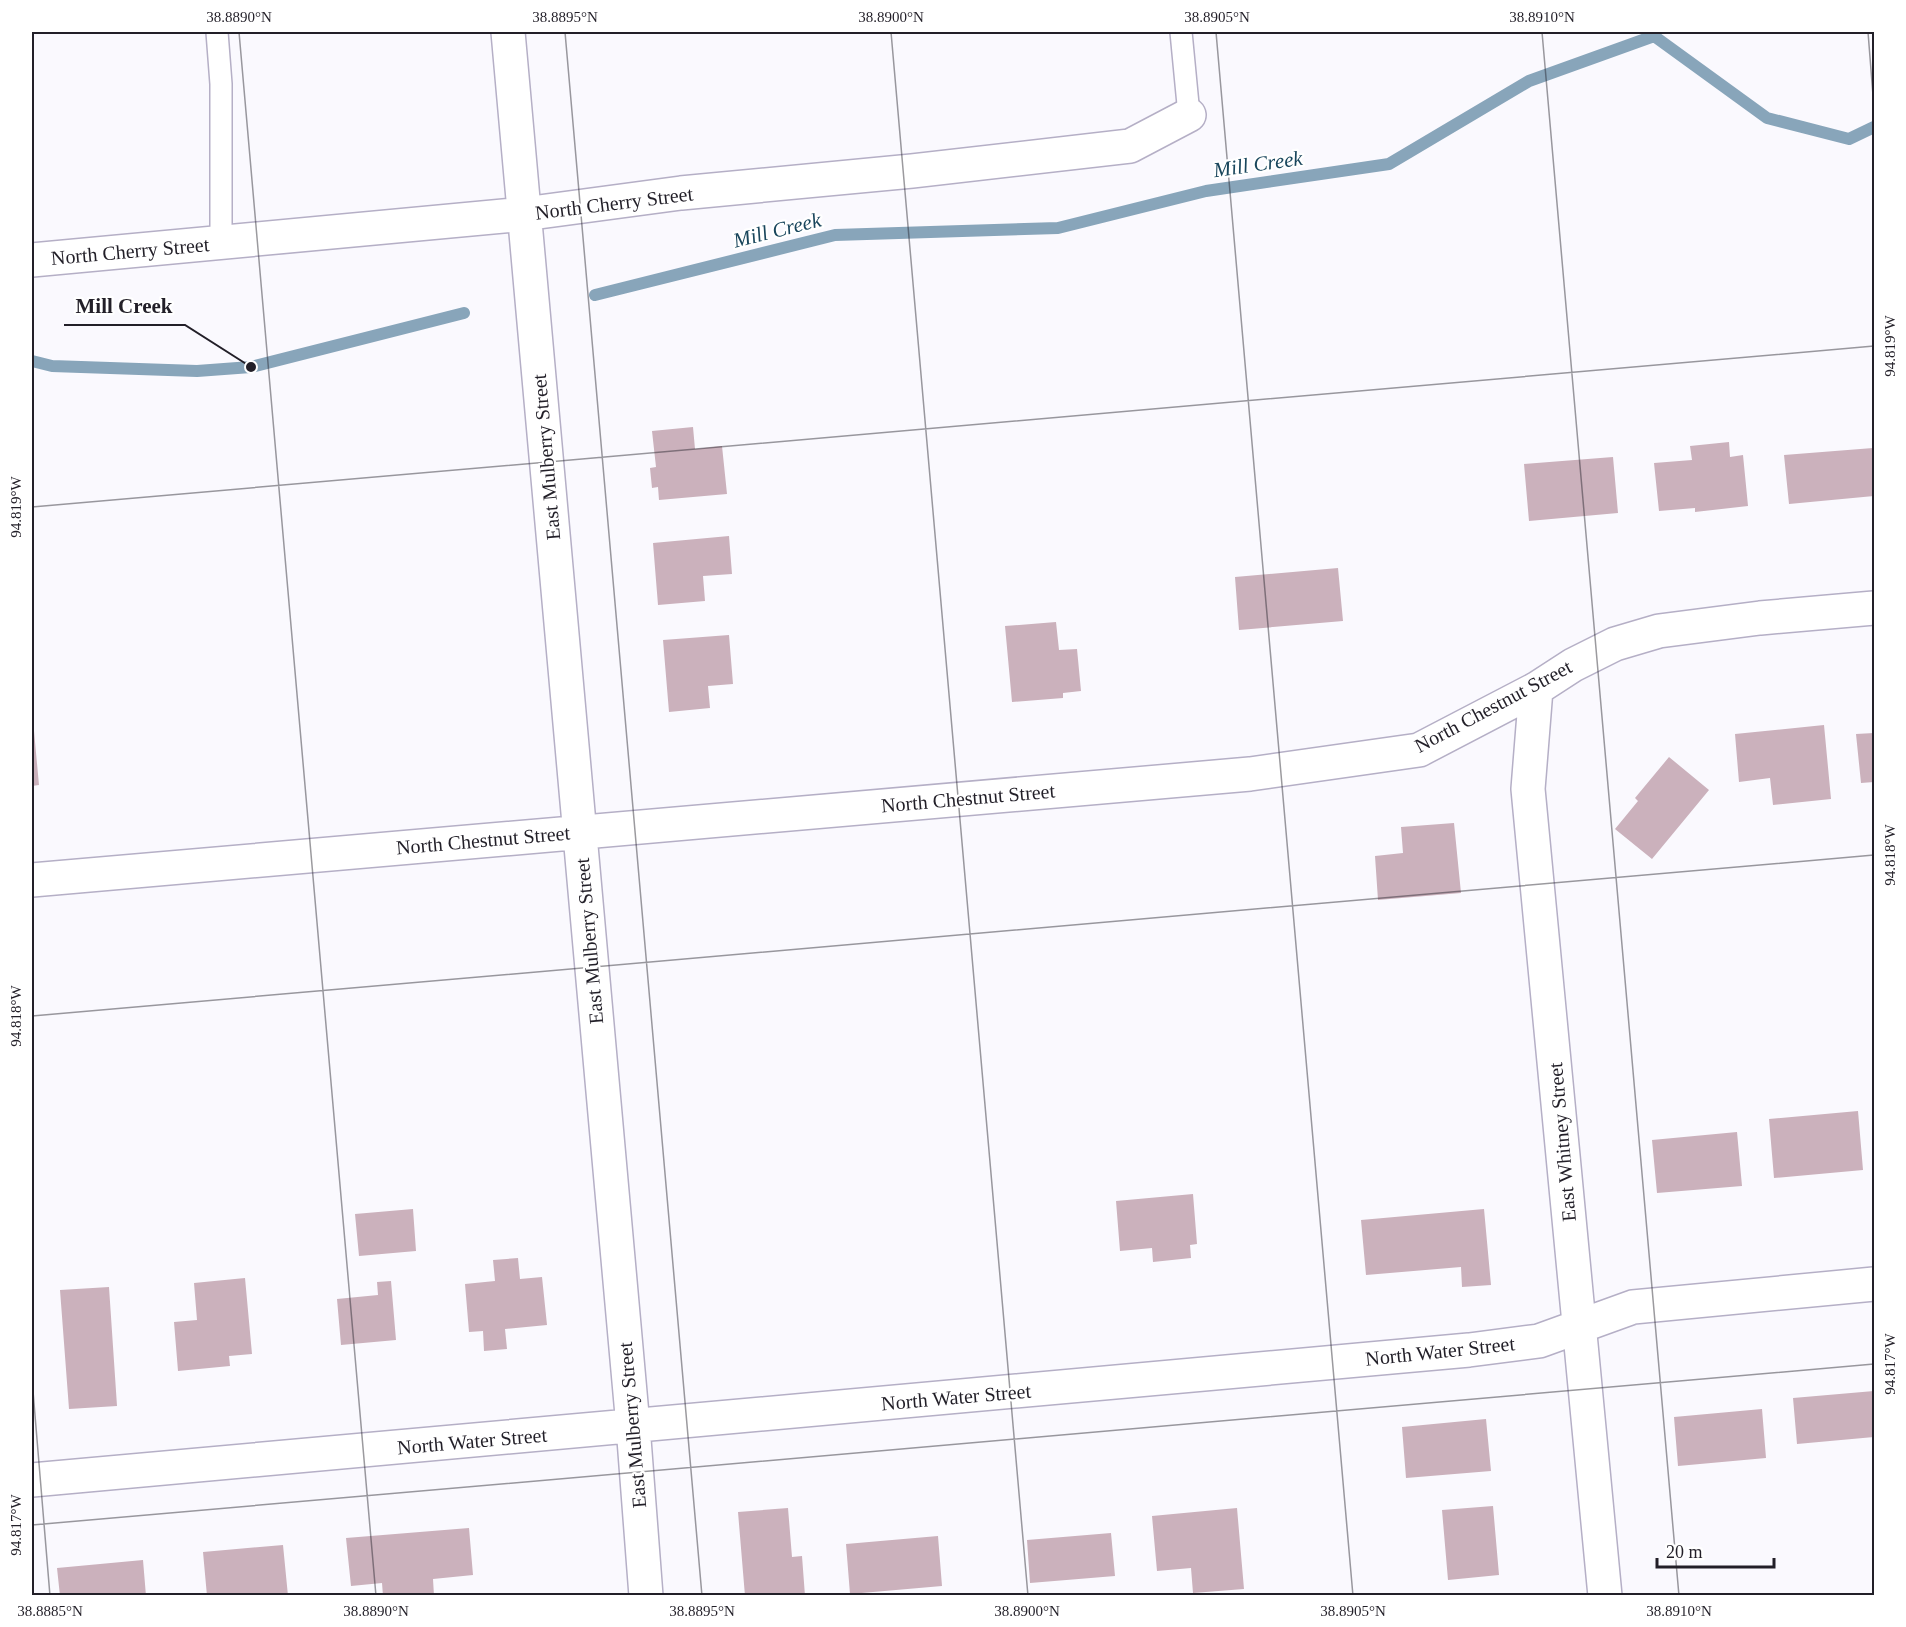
<svg xmlns="http://www.w3.org/2000/svg" width="1906" height="1627" viewBox="0 0 1906 1627" font-family="Georgia,serif">
<style>
.lines{fill:none;stroke-linecap:round;stroke-linejoin:round}
.stream{stroke:#88a5ba;stroke-width:12}
.building{fill:#cbb1bc}
.service-casing{stroke:#b5afc6;stroke-width:24}
.minor-casing{stroke:#b5afc6;stroke-width:36}
.service{stroke:#fff;stroke-width:21}
.minor{stroke:#fff;stroke-width:33}
.ticks{fill:none;stroke:#221f28;stroke-width:1.5;stroke-opacity:0.45}
.labels{text-anchor:middle;dominant-baseline:central;stroke-width:4.5;stroke-linejoin:round;paint-order:stroke}
.street-label{font-size:20px;fill:#221f28;stroke:#fff}
.water-label{font-size:21px;font-style:italic;fill:#19465c;stroke:#fff}
.leader{fill:none;stroke:#221f28;stroke-width:2}
.callout-dot{fill:#221f28;stroke:#fff;stroke-width:2}
.callout-label{font-size:21px;text-anchor:middle;font-weight:bold;fill:#221f28;stroke:#fff;stroke-width:4.5;stroke-linejoin:round;paint-order:stroke}
.neatline{fill:none;stroke:#221f28;stroke-width:2}
.ticks-label{font-size:15px;text-anchor:middle;fill:#221f28}
</style>
<rect width="100%" height="100%" fill="#faf9fe"/>
<g class="lines">
<path class="stream" d="M595,295L835,235L1058,228L1206,191L1389,164L1529,81L1654,36L1767,118L1849,139L1874,127
M32,361L52,366L197,371L251,367L464,313"/>
</g>
<path class="building" d="M693,427L695,449L722,446L727,494L659,500L658,487L652,488L650,468L656,467L652,431Z
M1729,442L1730,457L1743,455L1748,506L1695,512V508L1659,511L1654,463L1692,460L1690,446Z
M1873,448L1874,496L1789,504L1784,455Z
M1613,457L1618,513L1529,521L1524,464Z
M729,536L732,574L703,576L705,601L658,605L653,543Z
M1338,568L1343,621L1239,630L1235,577Z
M1056,622L1059,650L1077,649L1081,691L1063,693V698L1012,702L1005,626Z
M729,635L733,684L708,686L710,708L669,712L663,640Z
M32,720H33L39,785L32,786Z
M1824,725L1831,799L1773,805L1770,778L1739,782L1735,734Z
M1874,733V782L1861,783L1856,734Z
M1669,757L1709,790L1652,859L1615,829L1638,801L1635,798Z
M1454,823L1461,893L1378,900L1375,856L1403,853L1401,827Z
M1858,1111L1863,1170L1774,1178L1769,1119Z
M1737,1132L1742,1186L1657,1193L1652,1140Z
M1193,1194L1197,1244L1190,1245L1191,1258L1153,1262L1152,1248L1120,1251L1116,1201Z
M413,1209L416,1251L359,1256L355,1214Z
M1484,1209L1491,1285L1462,1287L1461,1267L1366,1275L1361,1220Z
M518,1258L520,1279L542,1277L547,1325L505,1329L507,1349L484,1351L483,1331L469,1332L465,1284L495,1281L493,1260Z
M245,1278L252,1354L229,1356L230,1366L178,1371L174,1322L197,1320L194,1283Z
M391,1281L396,1340L341,1345L337,1299L378,1295L377,1282Z
M109,1287L117,1406L69,1409L60,1290Z
M1874,1391V1437L1797,1444L1793,1398Z
M1762,1409L1766,1458L1678,1466L1674,1417Z
M1486,1419L1491,1471L1406,1478L1402,1427Z
M1493,1506L1499,1575L1448,1580L1442,1510Z
M788,1508L792,1557L802,1556L805,1596H745L738,1512Z
M1237,1508L1244,1589L1193,1593L1191,1568L1157,1571L1152,1516Z
M469,1528L473,1575L433,1579L434,1596H383L382,1583L351,1586L346,1538Z
M1111,1533L1115,1576L1030,1583L1027,1540Z
M938,1536L942,1586L850,1594L846,1544Z
M283,1545L288,1596H207L203,1552Z
M143,1560L146,1596H60L57,1568Z"/>
<g class="lines">
<g class="service-casing">
<path id="service" d="M217,32L221,84V242
M1181,32L1189,115"/>
</g>
<g class="minor-casing">
<path id="minor" d="M508,32L633,1426L646,1596
M32,260L524,214L681,193L912,171L1130,146L1189,115
M1536,689L1528,789L1605,1596
M32,880L1250,774L1419,750L1536,689L1573,665L1615,644L1659,631L1760,618L1874,608
M32,1480L1469,1350L1539,1341L1633,1307L1874,1284"/>
</g>
<use href="#service" class="service"/>
<use href="#minor" class="minor"/>
</g>
<path class="ticks" d="M239,32L376,1596M565,32L702,1596M891,32L1028,1596M1216,32L1353,1596M1542,32L1679,1596M1868,32L1874,108M32,507L1874,346M32,1016L1874,855M32,1379L50,1596M32,1525L1874,1364"/>
<g class="labels">
<g class="street-label">
<text transform="translate(614 203) rotate(-7)">North Cherry Street</text>
<text transform="translate(130 251) rotate(-5)">North Cherry Street</text>
<text transform="translate(546 457) rotate(-95)">East Mulberry Street</text>
<text transform="translate(1493 706) rotate(-28)">North Chestnut Street</text>
<text transform="translate(968 798) rotate(-5)">North Chestnut Street</text>
<text transform="translate(483 840) rotate(-5)">North Chestnut Street</text>
<text transform="translate(589 941) rotate(-95)">East Mulberry Street</text>
<text transform="translate(1562 1142) rotate(-95)">East Whitney Street</text>
<text transform="translate(1440 1351) rotate(-6)">North Water Street</text>
<text transform="translate(956 1397) rotate(-5)">North Water Street</text>
<text transform="translate(632 1425) rotate(-95)">East Mulberry Street</text>
<text transform="translate(472 1441) rotate(-5)">North Water Street</text>
</g>
<g class="water-label">
<text transform="translate(1258 164) rotate(-8)">Mill Creek</text>
<text transform="translate(777 230) rotate(-14)">Mill Creek</text>
</g>
</g>
<path class="leader" d="M251 367L185 325H64"/>
<circle class="callout-dot" cx="251" cy="367" r="6"/>
<g class="callout-label">
<text x="124" y="313">Mill Creek</text>
</g>
<rect width="1906" height="1627" fill="none" stroke="#ffffff" stroke-width="66"/>
<path d="M1657 1558v9h117v-9" fill="none" stroke="#221f28" stroke-width="3"/>
<text x="1666" y="1558" font-size="18" fill="#221f28" stroke="#ffffff" stroke-width="4.5" paint-order="stroke">20 m</text>
<rect x="33" y="33" width="1840" height="1561" class="neatline"/>
<g class="ticks-label">
<text x="239" y="22">38.8890°N</text>
<text x="565" y="22">38.8895°N</text>
<text x="891" y="22">38.8900°N</text>
<text x="1217" y="22">38.8905°N</text>
<text x="1542" y="22">38.8910°N</text>
<text transform="translate(1890 346) rotate(-90)" y="5">94.819°W</text>
<text transform="translate(16 507) rotate(-90)" y="5">94.819°W</text>
<text transform="translate(1890 855) rotate(-90)" y="5">94.818°W</text>
<text transform="translate(16 1016) rotate(-90)" y="5">94.818°W</text>
<text transform="translate(1890 1364) rotate(-90)" y="5">94.817°W</text>
<text transform="translate(16 1525) rotate(-90)" y="5">94.817°W</text>
<text x="50" y="1616">38.8885°N</text>
<text x="376" y="1616">38.8890°N</text>
<text x="702" y="1616">38.8895°N</text>
<text x="1027" y="1616">38.8900°N</text>
<text x="1353" y="1616">38.8905°N</text>
<text x="1679" y="1616">38.8910°N</text>
</g>
</svg>
